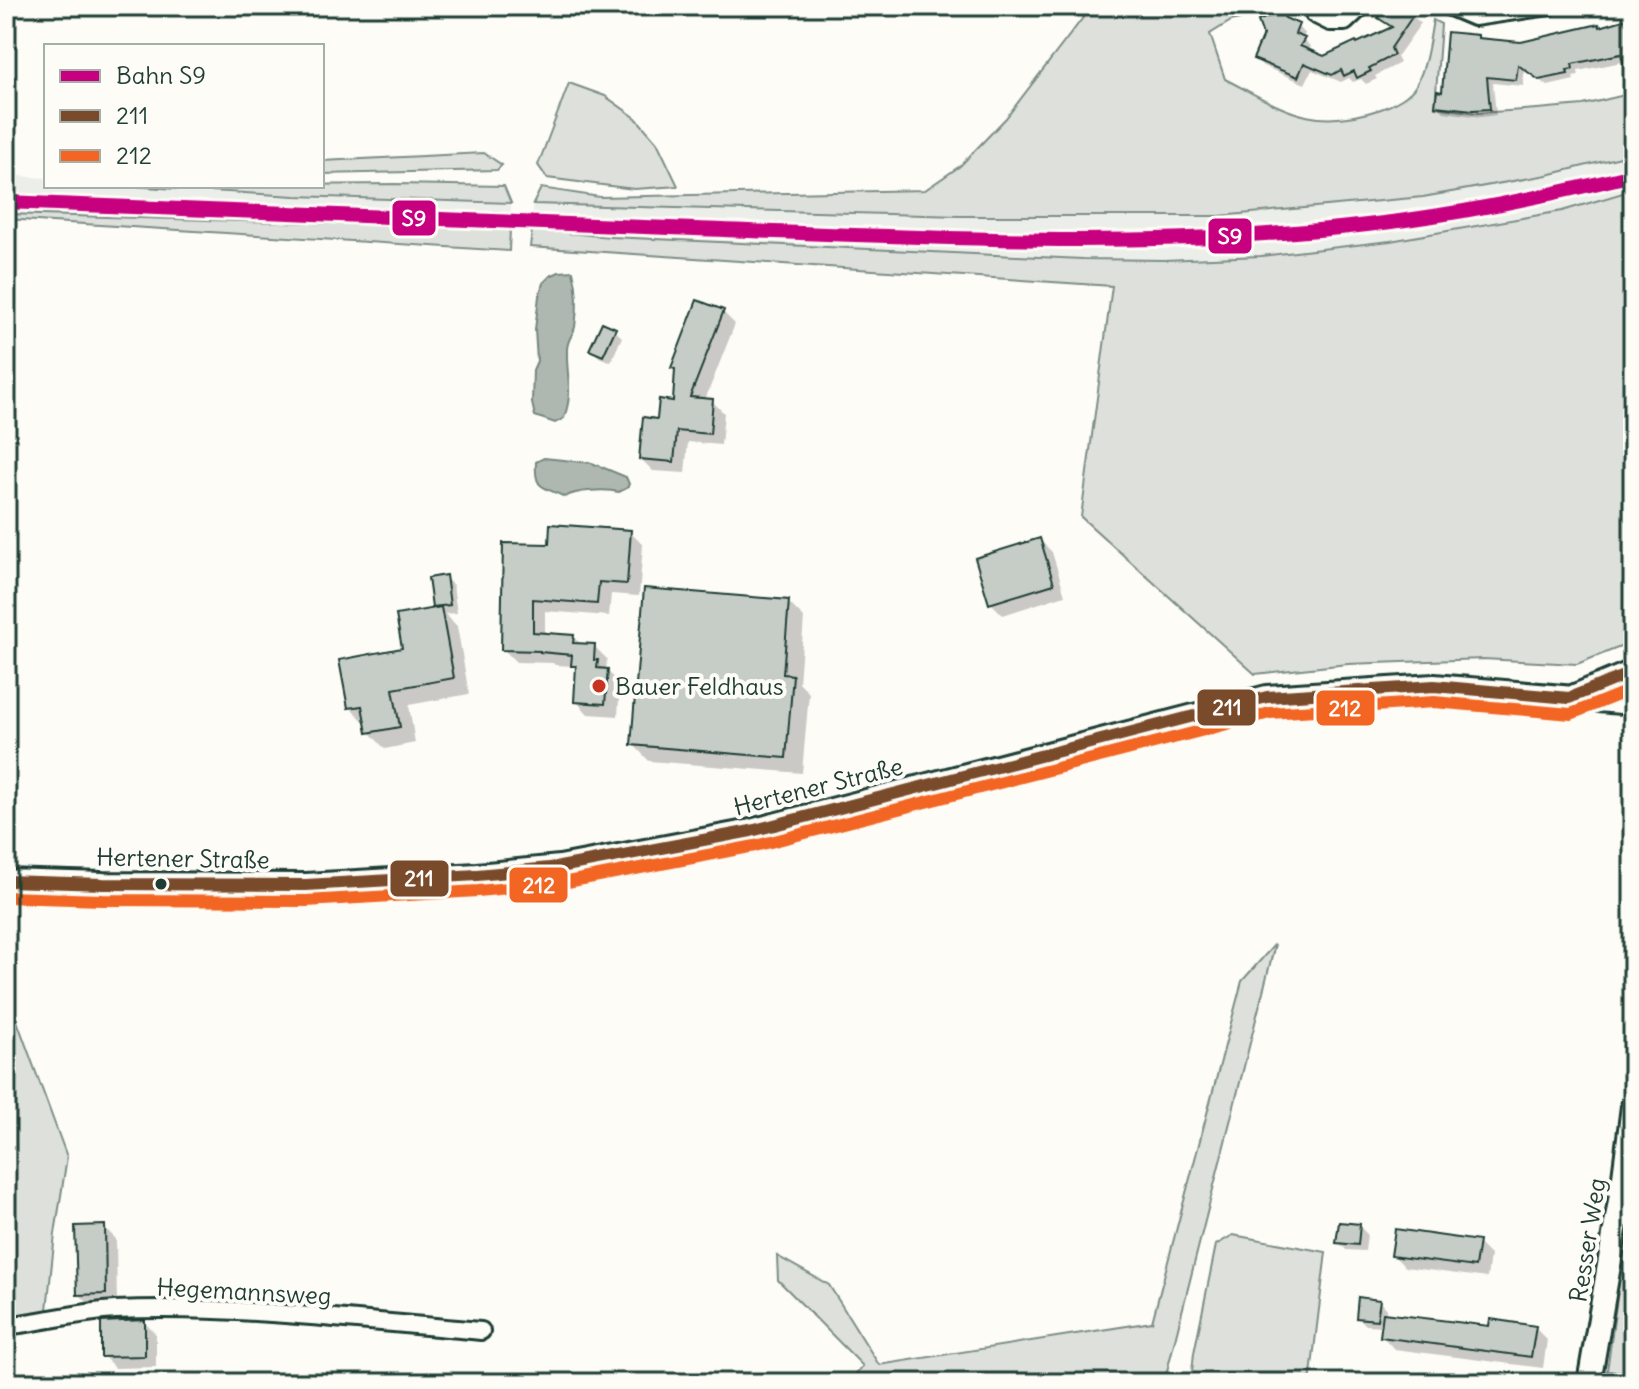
<svg xmlns="http://www.w3.org/2000/svg" width="1639" height="1389" viewBox="0 0 1639 1389" font-family="Delius,sans-serif">
<style>
.built{fill:#eceee9}
.green{fill:#dde0db;stroke:#7e8e88;stroke-width:2}
.water{fill:#aeb8b1;stroke:#75877f;stroke-width:2}
.shadow{fill:#0003}
.building{fill:#c6cdc7;stroke:#1f3d34;stroke-width:2}
.lines{fill:none;stroke-linecap:round;stroke-linejoin:round}
.minor-casing{stroke:#1f3d34;stroke-width:22}
.secondary-casing{stroke:#1f3d34;stroke-width:28}
.minor{stroke:#fdfcf7;stroke-width:16}
.secondary{stroke:#fdfcf7;stroke-width:22}
.bus-1-casing{stroke:#fdfcf7;stroke-width:18}
.bus-2-casing{stroke:#fdfcf7;stroke-width:18}
.bus-1{stroke:#7a4b2a;stroke-width:12}
.bus-2{stroke:#f26522;stroke-width:12}
.rail-1-casing{stroke:#fdfcf7;stroke-width:20}
.rail-1{stroke:#c7007f;stroke-width:14}
.poi-dot{fill:#c8321e;stroke:#fdfcf7;stroke-width:3}
.bus-dot{fill:#1f3d34;stroke:#fdfcf7;stroke-width:3}
.labels{text-anchor:middle;dominant-baseline:central;stroke-width:8;stroke-linejoin:round;paint-order:stroke}
.poi-label{font-size:24px;fill:#1f3d34;stroke:#fdfcf7;text-anchor:start}
.street-label{font-size:24px;fill:#1f3d34;stroke:#fdfcf7}
.line-badge{stroke:#fdfcf7;stroke-width:3}
.badge-label{font-size:22px;text-anchor:middle;font-weight:bold;fill:#fff}
</style>
<rect width="100%" height="100%" fill="#fdfcf7"/>
<filter id="ink" filterUnits="userSpaceOnUse"><feTurbulence type="fractalNoise" baseFrequency=".0125" numOctaves="2"/><feDisplacementMap in="SourceGraphic" scale="16" xChannelSelector="R" yChannelSelector="G"/><feConvolveMatrix kernelMatrix="1 2 1 2 8 2 1 2 1" color-interpolation-filters="sRGB"/></filter>
<g filter="url(#ink)">
<path class="built" d="M1633,154V190L1562,211L1390,241L1261,256L1164,260L1083,259L611,237L532,230L533,204L960,216H1219L1423,197L1547,175Z
M6,175L46,178V186H128L295,196L511,203L510,229L6,214Z"/>
<path class="green" d="M1092,6H1290L1231,21L1210,34L1225,79C1285,110 1312,132 1381,109C1393,105 1411,95 1416,85C1427,65 1429,42 1433,20L1441,24L1435,107L1477,113L1537,109L1583,105L1633,93V154L1547,175L1423,197L1219,216H960L533,204L541,188L600,197L925,190L960,166L1006,118Z
M569,83L605,96L636,118L657,142L678,186L634,189L547,178L538,165Z
M484,153L502,165L497,170L322,174V161Z
M396,184L504,186L511,203L295,196L128,186Z
M1633,190V642L1577,664L1483,659L1348,664L1255,674L1081,517L1112,286L530,247L532,230L611,237L1083,259L1164,260L1261,256L1390,241L1562,211Z
M6,214L510,229L509,251L6,219Z
M1275,944L1164,1383H802L813,1379L848,1382L863,1366L778,1280L777,1256L829,1285L879,1365L1152,1322L1242,981Z
M6,995L9,999L67,1157L55,1234L47,1310L6,1318Z
M1633,1180V1355L1630,1372L1607,1371Z
M1233,1235L1326,1252L1310,1383C1281,1383 1214,1389 1192,1372L1194,1353L1216,1245Z"/>
<path class="water" d="M573,271C578,290 578,308 575,327C573,336 567,339 567,350C566,377 574,391 564,418L555,423L535,416L532,403L533,370L537,361L535,330L539,296L543,283L550,276L559,272Z
M544,458L592,463L626,477L629,484L627,488L619,492C606,489 576,490 565,497C543,486 534,490 536,462Z"/>
<path class="shadow" d="M1388,6H1399L1421,23L1397,57L1400,63L1375,76L1377,79L1366,84L1361,79L1353,82L1349,78L1341,82L1312,70L1305,84L1263,66L1256,59L1281,14L1305,33L1303,39L1311,47L1308,52L1325,58L1393,28L1380,18Z
M1633,19V64L1627,61L1578,71L1579,76L1573,77L1574,80L1548,86L1524,70L1523,86L1493,83L1496,115L1481,117L1444,112L1437,105L1478,37L1481,40L1521,44L1601,29Z
M723,312L735,324L705,400L712,401L724,413L721,445L688,442L685,473L653,471L641,459L659,421L674,403Z
M614,330L622,337L611,362L599,357L591,349Z
M630,532L643,545L639,596L611,594L609,616L545,611V634L573,637L582,645L594,646L607,659L606,670L620,683L618,716L588,714L576,701L578,670L574,666L555,665L553,663L516,662L503,649L551,546Z
M1040,540L1052,552L1065,595L1003,615L991,603Z
M445,578L453,585L457,613L445,614L457,626L469,694L409,705L415,743L385,749L369,732L367,725L350,707L405,650L438,610L434,606Z
M788,602L804,618L799,683L809,693L802,773L649,761L633,744Z
M1359,1226L1367,1234L1365,1251L1346,1250L1339,1242Z
M104,1227L116,1239L117,1305L91,1306L79,1294Z
M1478,1243L1490,1255L1487,1278L1405,1267L1393,1255Z
M1379,1301L1386,1309V1315L1490,1328H1535L1547,1340L1543,1368L1394,1349L1382,1336L1383,1326L1366,1325L1358,1317Z
M144,1322L156,1334V1367L115,1368L103,1356Z"/>
<path class="building" d="M1386,6H1403L1414,14L1391,48L1394,55L1369,68L1371,71L1357,78L1354,71L1344,76L1341,70L1332,75L1304,63L1298,77L1253,59L1263,35L1258,21L1281,11L1285,18L1299,24L1295,34L1305,38L1300,46L1324,56L1356,41L1357,43L1392,27L1378,18Z
M1633,17V82L1629,83L1621,54L1572,64L1573,69L1567,70L1568,74L1539,80L1518,65L1516,80L1487,77L1490,109L1473,110L1435,106L1437,91L1442,92L1447,32L1478,35V38L1521,42L1599,24L1600,27Z
M697,300L724,310L690,397L713,399L710,434L677,431L674,462L639,459L643,417L657,419L659,399L673,401L675,369L671,368Z
M602,322L616,328L603,356L589,350Z
M550,524L631,530L627,584L599,582L597,604L533,599V632L574,635L573,643L595,644L594,660H598L597,668L608,669L605,704L574,702L576,666H571L572,655L540,652V651L501,650L503,543L549,544Z
M1040,538L1054,584L989,604L975,558Z
M446,575L450,605L432,607L428,578Z
M644,588L789,600L783,674L793,675L786,758L631,745Z
M441,607L454,678L393,689L400,727L367,733L362,706L348,708L339,660L402,648L396,615Z
M1339,1222L1360,1224L1358,1245L1336,1243Z
M105,1225L106,1294L77,1295L75,1226Z
M1395,1229L1479,1241L1475,1267L1391,1256Z
M1358,1297L1380,1300L1377,1320L1356,1318Z
M1383,1313L1489,1326L1490,1319L1536,1326L1531,1357L1380,1337Z
M145,1320V1356L101,1357V1322Z"/>
<g class="lines">
<g class="minor-casing">
<path id="minor" d="M1310,6L1314,14L1330,22H1345L1362,6
M1448,6L1474,17L1549,6
M6,1326C42,1322 79,1312 115,1310C237,1305 360,1321 481,1331"/>
</g>
<g class="secondary-casing">
<path id="secondary" d="M1575,696L1633,672
M6,881L103,884L306,885L477,875L560,867L751,831L1267,697L1434,686L1633,703
M1589,1383L1624,1177L1633,1106"/>
</g>
<use href="#minor" class="minor"/>
<use href="#secondary" class="secondary"/>
<g class="bus-1-casing">
<path id="bus-1" d="M6,881L103,884L306,885L477,875L560,867L751,831L1267,697L1434,686L1569,698L1633,672"/>
</g>
<g class="bus-2-casing">
<path id="bus-2" d="M6,897L103,900L306,901L478,891L562,883L755,846L1270,713L1434,702L1571,714L1633,689"/>
</g>
<use href="#bus-1" class="bus-1"/>
<use href="#bus-2" class="bus-2"/>
<g class="rail-1-casing">
<path id="rail-1" d="M6,202C236,211 465,220 695,229C919,237 1144,251 1367,225C1457,215 1545,196 1633,175"/>
</g>
<use href="#rail-1" class="rail-1"/>
</g>
</g>
<circle class="poi-dot" cx="599" cy="686" r="8"/>
<circle class="bus-dot" cx="161" cy="884" r="7"/>
<g class="labels">
<g class="poi-label">
<text x="615" y="686">Bauer Feldhaus</text>
</g>
<g class="street-label">
<text transform="translate(818 786) rotate(-14)">Hertener Straße</text>
<text transform="translate(183 858) rotate(1)">Hertener Straße</text>
<text transform="translate(1587 1240) rotate(-81)">Resser Weg</text>
<text transform="translate(244 1291) rotate(3)">Hegemannsweg</text>
</g>
</g>
<g class="line-badge">
<rect x="391" y="199" width="46" height="38" rx="8" fill="#c7007f"/>
<rect x="1207" y="217" width="46" height="38" rx="8" fill="#c7007f"/>
<rect x="1196" y="688" width="61" height="39" rx="8" fill="#7a4b2a"/>
<rect x="1315" y="689" width="61" height="38" rx="8" fill="#f26522"/>
<rect x="389" y="859" width="61" height="39" rx="8" fill="#7a4b2a"/>
<rect x="508" y="866" width="61" height="38" rx="8" fill="#f26522"/>
</g>
<g class="badge-label">
<text x="414" y="226">S9</text>
<text x="1230" y="244">S9</text>
<text x="1227" y="715">211</text>
<text x="1345" y="716">212</text>
<text x="419" y="886">211</text>
<text x="539" y="893">212</text>
</g>
<rect width="1639" height="1389" fill="none" stroke="#fdfcf7" stroke-width="32"/>
<rect x="16" y="16" width="1607" height="1357" fill="none" stroke="#1f3d34" stroke-width="3" filter="url(#ink)"/>
<rect x="44" y="44" width="280" height="144" fill="#fdfcf7" stroke="#a4b0a9" stroke-width="2"/>
<rect x="60" y="70" width="40" height="12" fill="#c7007f" stroke="#a4b0a9" stroke-width="2"/>
<text x="116" y="84" font-size="24" fill="#1f3d34">Bahn S9</text>
<rect x="60" y="110" width="40" height="12" fill="#7a4b2a" stroke="#a4b0a9" stroke-width="2"/>
<text x="116" y="124" font-size="24" fill="#1f3d34">211</text>
<rect x="60" y="150" width="40" height="12" fill="#f26522" stroke="#a4b0a9" stroke-width="2"/>
<text x="116" y="164" font-size="24" fill="#1f3d34">212</text>
</svg>
